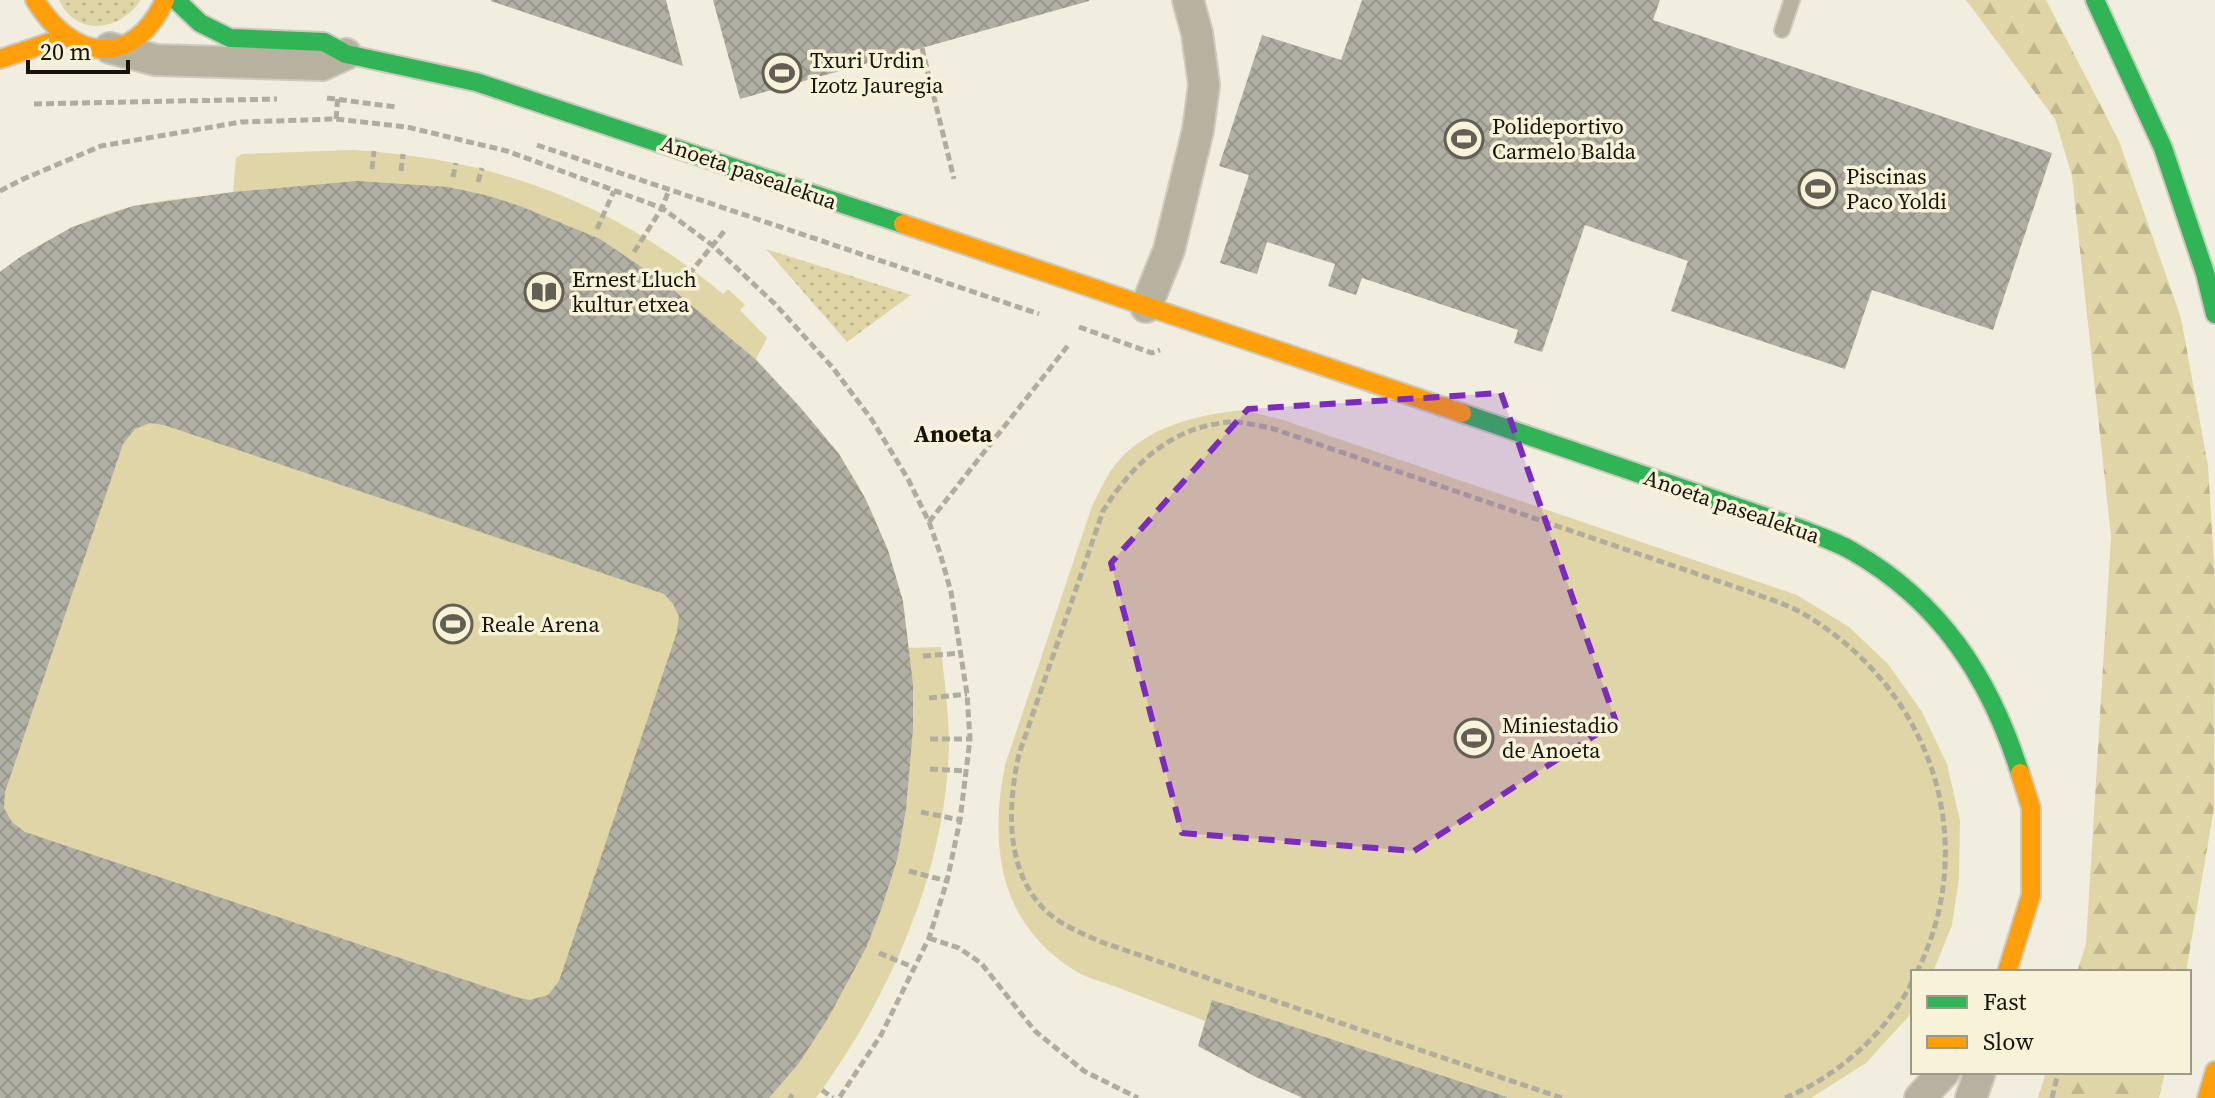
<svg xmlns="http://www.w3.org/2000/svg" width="2215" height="1098" viewBox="0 0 2215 1098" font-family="'Source Serif 4',serif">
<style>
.grass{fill:url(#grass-dots)}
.forest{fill:url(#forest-firs)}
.park{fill:#e0d5a6}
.building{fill:url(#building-cross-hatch);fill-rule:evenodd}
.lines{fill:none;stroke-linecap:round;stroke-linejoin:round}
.lane-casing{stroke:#cccabf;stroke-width:18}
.street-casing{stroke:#cccabf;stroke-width:34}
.fast-casing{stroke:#cccabf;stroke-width:22}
.slow-casing{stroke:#cccabf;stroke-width:22}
.path{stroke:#b0ad9e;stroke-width:5;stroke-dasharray:8 4;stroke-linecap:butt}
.lane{stroke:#b6b29f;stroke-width:14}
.street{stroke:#b6b29f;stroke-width:30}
.fast{stroke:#30b455;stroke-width:18}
.slow{stroke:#ff9f0a;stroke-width:18}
.marked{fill:#7b2cbf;fill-opacity:0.2;stroke:#7b2cbf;stroke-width:6;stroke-dasharray:16 10;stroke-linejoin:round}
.labels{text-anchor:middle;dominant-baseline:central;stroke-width:7;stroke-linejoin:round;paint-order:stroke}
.poi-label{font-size:22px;fill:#15130a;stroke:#f8f3d8;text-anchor:start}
.street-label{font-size:22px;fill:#15130a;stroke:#f8f3d8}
.neighbourhood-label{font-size:24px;font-weight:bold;fill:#15130a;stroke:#f8f3d8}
</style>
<defs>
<pattern id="grass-dots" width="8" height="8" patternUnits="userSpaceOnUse" patternTransform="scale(2)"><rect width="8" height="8" fill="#e0d5a6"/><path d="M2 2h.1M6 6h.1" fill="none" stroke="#bfb68e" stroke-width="1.8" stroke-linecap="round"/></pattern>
<pattern id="forest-firs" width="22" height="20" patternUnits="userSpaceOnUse" patternTransform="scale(2)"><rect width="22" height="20" fill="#e0d5a6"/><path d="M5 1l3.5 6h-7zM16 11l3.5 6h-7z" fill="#bfb68e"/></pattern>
<pattern id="building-cross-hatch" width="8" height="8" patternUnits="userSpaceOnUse" patternTransform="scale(2)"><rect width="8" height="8" fill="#b1afa3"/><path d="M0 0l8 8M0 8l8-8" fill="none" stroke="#97968b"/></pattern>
</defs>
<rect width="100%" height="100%" fill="#f1eedf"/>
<path class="grass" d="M59,0H141C120,31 77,38 59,0Z
M766,249L911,295L847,342Z"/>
<path class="forest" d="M1966,0H2046L2119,141L2181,318L2208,466L2215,580L2214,808L2186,972H2077L2086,944L2111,536L2072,176L2055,119Z
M2046,1072H2165L2159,1098H2038Z"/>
<path class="park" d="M353,150C496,159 612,202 723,294L728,289L745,305L740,310L767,338L756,359C784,390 812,419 837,453C879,509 900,579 909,648L941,647C944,677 948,708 949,738C949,865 890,997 816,1098H0V272C39,242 85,218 134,206C166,199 200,197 233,192L236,158L242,154Z
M1243,410L1283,420L1797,595L1849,627L1888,664L1922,712L1947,764L1960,821L1959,878L1952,925L1933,972H1913V1008L1908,1017L1866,1063L1811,1098H1303L1256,1077L1198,1046L1205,1021C1175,1009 1144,998 1114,986C1101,981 1085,978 1074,970C999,923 989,846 1005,765L1092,506C1098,495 1103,483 1110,472C1139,428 1195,415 1243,410Z"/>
<path class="building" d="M491,0H666L683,66L491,1Z
M713,0H1089V1L740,99Z
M1362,0H1660L1653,20L2052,153L1993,330L1872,290L1845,369L1671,311L1688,261L1585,225L1542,352L1514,343L1518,330L1362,278L1356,295L1328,286L1335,264L1267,242L1257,274L1220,263L1249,175L1219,166L1262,35L1341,60Z
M357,181L448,187L485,195L520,206L600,239L665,283L755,359L800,407L839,454L865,498L888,550L903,601L913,685V729L906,809L897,860L882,907L866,948L827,1020L799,1063L769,1098H0V272L20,257L72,227L133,206L233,192ZM150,423L164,425L664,594L673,604L679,616L677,632L559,981L548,995L530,1000L519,998L25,832L12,822L4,808L5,792L123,444L135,429Z
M1212,1000L1507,1097V1098H1303L1256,1077L1198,1046Z"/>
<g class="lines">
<g class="lane-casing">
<path id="lane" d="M1782,30L1792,0"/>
</g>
<g class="street-casing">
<path id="street" d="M110,48L156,60L322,65L346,54
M1146,307L1169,250L1198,130L1204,85L1197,33L1188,0
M1920,1098L1944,1072
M1971,1098L1980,1072"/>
</g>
<g class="fast-casing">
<path id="fast" d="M176,0L200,23L230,38L324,42L346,54L476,82L903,224
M2095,0L2163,148L2205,273L2215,314
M1462,413L1801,529C1818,536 1837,542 1852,551C1940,601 1990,678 2020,773"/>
</g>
<g class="slow-casing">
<path id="slow" d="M35,0C72,61 132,70 165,0
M0,59L63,38
M903,224L1462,413
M2007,972L2031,895V808L2020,773
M2207,1098L2215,1071"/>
</g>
<path class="path" d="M922,48L954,179
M327,98L396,107
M34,104L277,99
M336,119L338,96
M537,145L1039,314
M372,169L374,151
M401,171L403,154
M453,177L456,163
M478,182L482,168
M0,191L21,180L101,146L241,122L336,119L407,127L507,151L662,208L712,245L775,304L833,368L872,420L908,479L929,522L940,553L951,592L967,694L970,739L960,820L947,881L929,938L881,1035L839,1098
M597,229L614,191
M634,252L662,208L669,190
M681,284L726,229
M1079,327L1152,353L1160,350
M929,522L1070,343
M923,656L962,653
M929,698L967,694
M930,739H970
M930,769L966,771
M921,812L960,820
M909,871L947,881
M929,938L959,948L981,963L1035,1031L1084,1071L1138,1098
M879,953L915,968
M822,1090L833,1098
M789,1095L793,1098
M1562,1098L1104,943C1083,934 1060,925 1044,909C1004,868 1008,804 1019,754L1103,511C1133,463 1173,425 1233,422C1245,422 1259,426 1271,428L1750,592C1768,599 1790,605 1807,616C1931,691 1982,840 1917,972
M1785,1098C1838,1076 1887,1033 1913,980
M2052,1098L2057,1077"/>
<use href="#lane" class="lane"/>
<use href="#street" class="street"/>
<use href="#fast" class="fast"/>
<use href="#slow" class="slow"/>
</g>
<path class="marked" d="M1501,393L1616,722L1414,851L1182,833L1111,563L1248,409Z"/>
<defs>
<g id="stadium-ring" transform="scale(2)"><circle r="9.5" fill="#f8f3d8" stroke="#626055" stroke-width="1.5"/><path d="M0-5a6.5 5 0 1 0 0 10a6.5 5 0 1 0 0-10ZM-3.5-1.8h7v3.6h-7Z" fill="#626055"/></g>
<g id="library-ring" transform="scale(2)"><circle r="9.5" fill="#f8f3d8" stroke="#626055" stroke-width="1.5"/><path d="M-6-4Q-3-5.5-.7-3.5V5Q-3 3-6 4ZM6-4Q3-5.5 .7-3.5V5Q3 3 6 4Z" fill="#626055"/></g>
</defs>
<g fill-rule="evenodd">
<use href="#stadium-ring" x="782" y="73"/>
<use href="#stadium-ring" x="1464" y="139"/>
<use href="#stadium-ring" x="1818" y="189"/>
<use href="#library-ring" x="544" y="292"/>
<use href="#stadium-ring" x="453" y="624"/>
<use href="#stadium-ring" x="1474" y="738"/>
</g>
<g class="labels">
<g class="poi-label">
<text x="810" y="60">Txuri Urdin<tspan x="810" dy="25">Izotz Jauregia</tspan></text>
<text x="1492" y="126">Polideportivo<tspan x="1492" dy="25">Carmelo Balda</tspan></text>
<text x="1846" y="176">Piscinas<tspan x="1846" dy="25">Paco Yoldi</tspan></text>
<text x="572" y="279">Ernest Lluch<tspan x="572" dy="25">kultur etxea</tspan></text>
<text x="481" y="624">Reale Arena</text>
<text x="1502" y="725">Miniestadio<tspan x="1502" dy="25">de Anoeta</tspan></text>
</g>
<g class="street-label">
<text transform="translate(749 172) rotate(19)">Anoeta pasealekua</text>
<text transform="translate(1732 506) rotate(19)">Anoeta pasealekua</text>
</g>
<g class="neighbourhood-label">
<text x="953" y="433">Anoeta</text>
</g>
</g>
<rect x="1911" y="970" width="280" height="104" fill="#f8f3d8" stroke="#9d9986" stroke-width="2"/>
<rect x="1927" y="996" width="40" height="12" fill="#30b455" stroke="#9d9986" stroke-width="2"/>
<text x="1983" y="1010" font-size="24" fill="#15130a">Fast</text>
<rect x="1927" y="1036" width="40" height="12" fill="#ff9f0a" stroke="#9d9986" stroke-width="2"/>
<text x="1983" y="1050" font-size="24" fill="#15130a">Slow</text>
<path d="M28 60v12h100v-12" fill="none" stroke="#15130a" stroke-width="4"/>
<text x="40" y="60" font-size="24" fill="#15130a" stroke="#f8f3d8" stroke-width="6" paint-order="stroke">20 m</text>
</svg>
